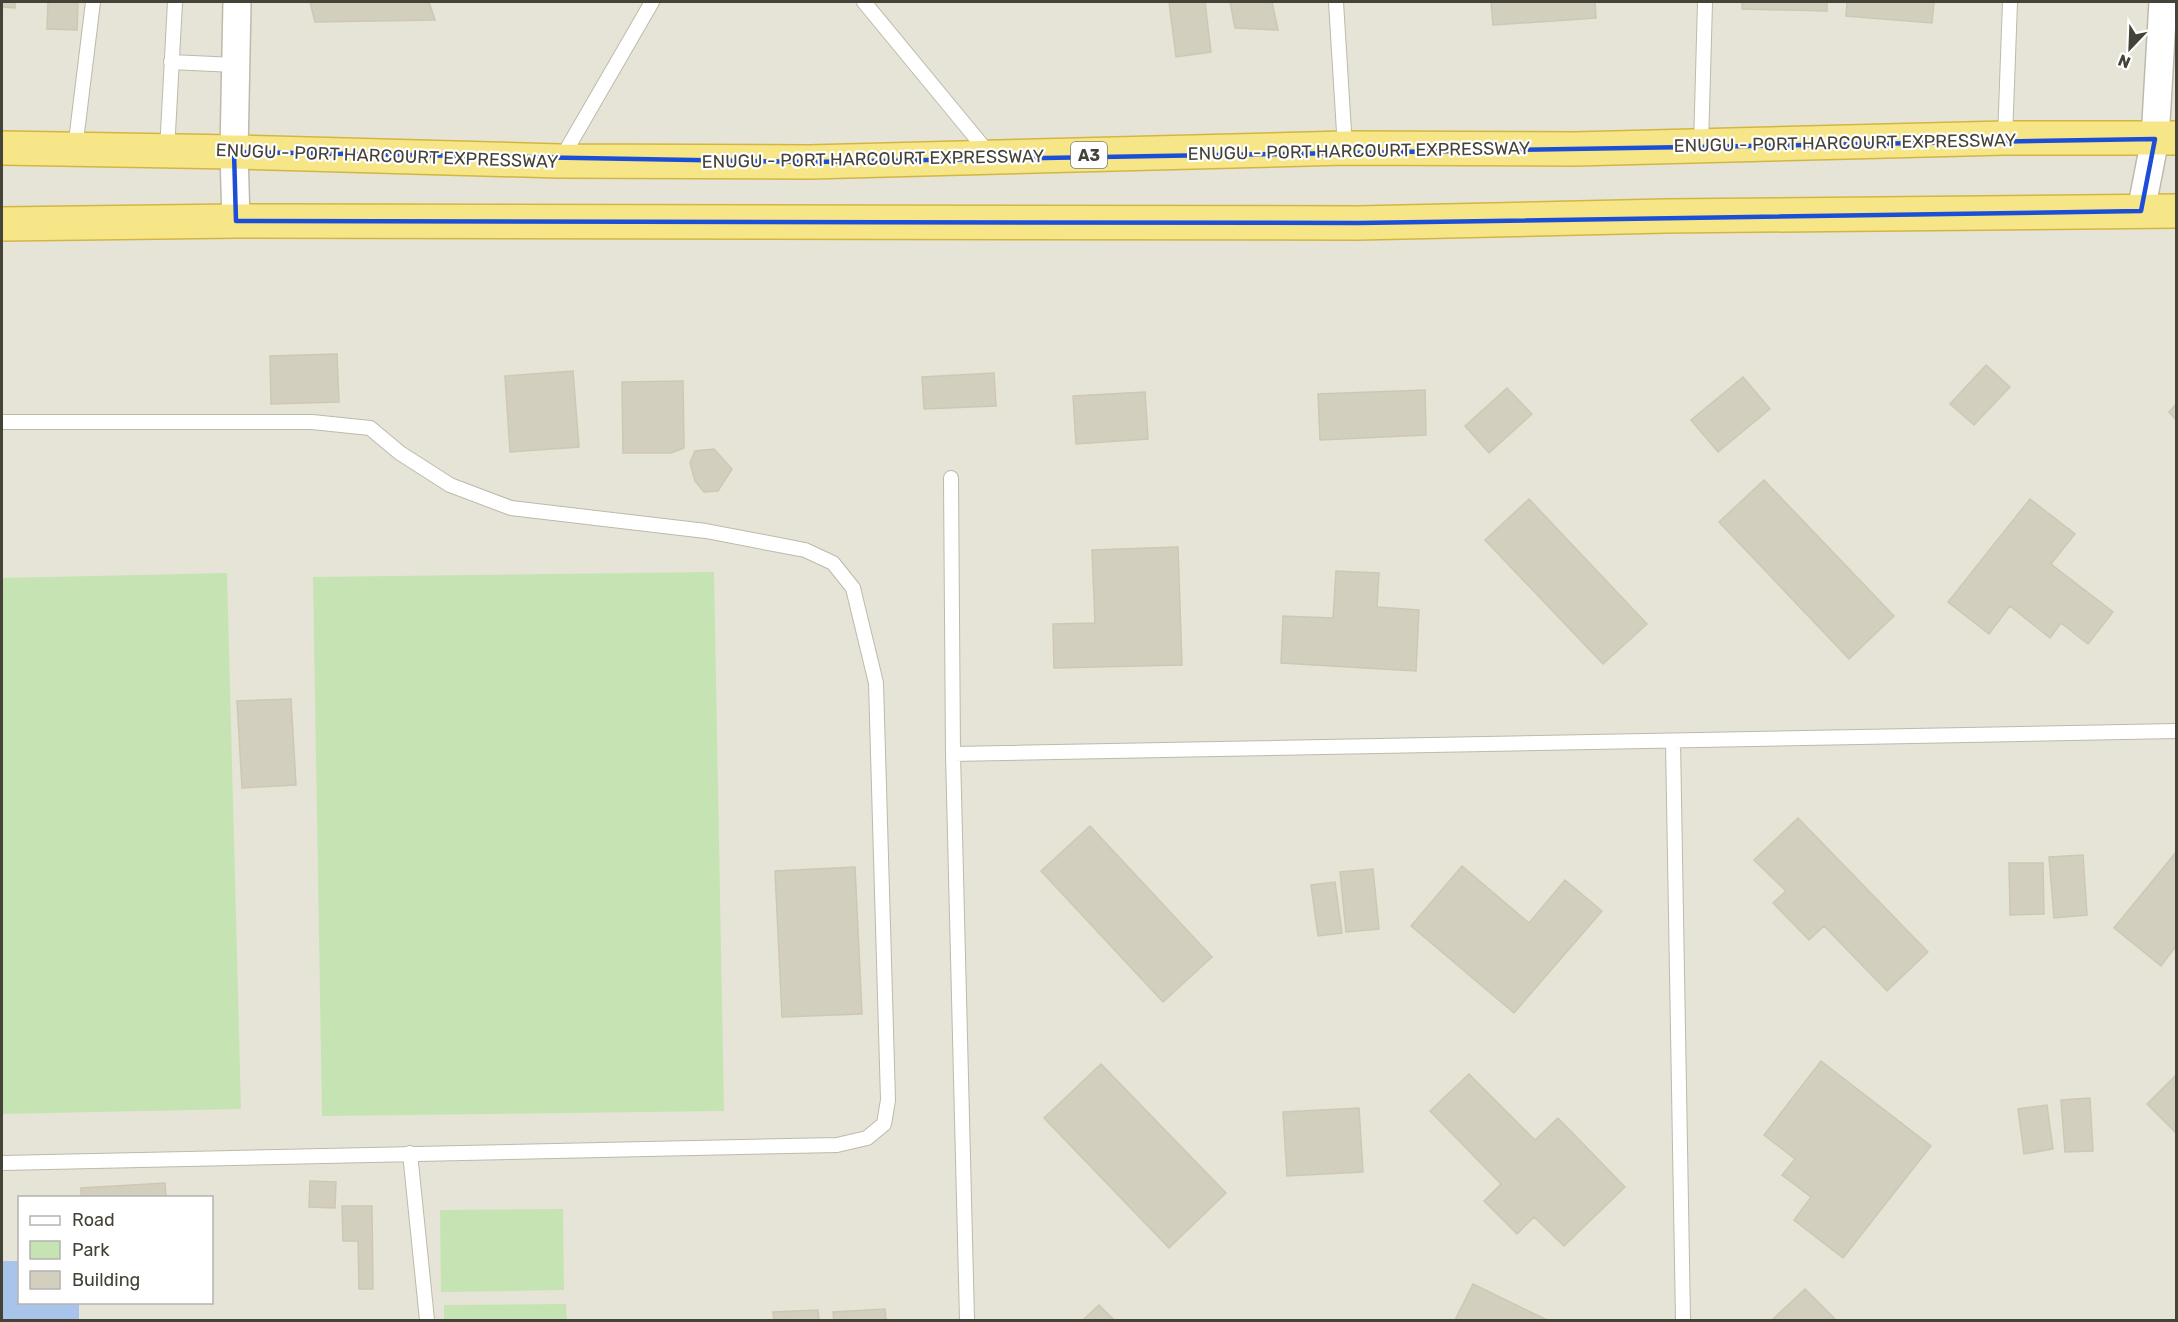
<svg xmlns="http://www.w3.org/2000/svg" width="2178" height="1322" viewBox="0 0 2178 1322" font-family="Rubik,sans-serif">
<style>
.residential{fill:#e6e4d6;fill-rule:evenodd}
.green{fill:#c6e4b3}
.water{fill:#a8c4eb}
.building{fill:#d3cfbe;stroke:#cec8b2;stroke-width:1.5}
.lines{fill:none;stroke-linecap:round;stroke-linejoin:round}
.service-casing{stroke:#bdbaab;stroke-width:16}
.minor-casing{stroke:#bdbaab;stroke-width:30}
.trunk-casing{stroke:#d3b642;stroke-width:36}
.service{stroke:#fff;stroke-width:14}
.minor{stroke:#fff;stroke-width:27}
.trunk{stroke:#f6e687;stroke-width:33}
.marked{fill:none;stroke:#1d4ed8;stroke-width:4.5;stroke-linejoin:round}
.labels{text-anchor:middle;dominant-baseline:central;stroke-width:4.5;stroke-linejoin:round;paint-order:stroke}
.shield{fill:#fff;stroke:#7d7b73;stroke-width:1.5}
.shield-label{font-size:16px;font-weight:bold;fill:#454237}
.street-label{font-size:18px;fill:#454237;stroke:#fff}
</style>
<rect width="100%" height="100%" fill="#f3f1e8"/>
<path class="residential" d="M2,2H2176V1320H2ZM20,1198H212V1302H20Z"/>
<path class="green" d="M714,572L724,1111L322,1116L313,577Z
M227,573L241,1109L2,1114V578Z
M563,1209L564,1290L441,1292L440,1210Z
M566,1304L567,1320H444V1305Z"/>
<path class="water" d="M19,1261L20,1302L79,1303V1320H2V1261Z"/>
<path class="building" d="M2,2H15V8L2,7Z
M48,2H78L77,30L47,29Z
M310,2H429L435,20L315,22Z
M1169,2H1205L1211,52L1176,57Z
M1230,2H1272L1278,30L1235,28Z
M1491,2H1595L1596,18L1493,25Z
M1742,2H1827V11L1742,9Z
M1847,2H1934L1932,23L1846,16Z
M337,354L339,402L271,404L270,356Z
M1986,365L2010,387L1974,425L1950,404Z
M573,371L579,447L510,452L505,376Z
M994,373L996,406L924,409L922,377Z
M1743,377L1770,409L1718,452L1691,420Z
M683,381L684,448L671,453H623L622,382Z
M1507,388L1532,414L1489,453L1465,426Z
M1425,390L1426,435L1320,440L1318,394Z
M1145,392L1148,439L1076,444L1073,396Z
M2176,404V420L2169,412Z
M714,449L732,469L718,491L704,492L695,481L690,463L695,451Z
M1764,480L1894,616L1849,659L1719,522Z
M1529,499L1647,624L1603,664L1485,540Z
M2030,499L2075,534L2051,564L2113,612L2088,644L2061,623L2050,638L2010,606L1989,634L1948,602Z
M1178,547L1182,665L1054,668L1053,624L1095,623L1092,550Z
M1336,571L1379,573L1377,607L1419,610L1416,671L1281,663L1283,616L1333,618Z
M291,699L296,785L242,788L237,701Z
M1798,818L1928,952L1887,991L1824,926L1809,940L1773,903L1786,891L1754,860Z
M1090,826L1212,957L1163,1002L1041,871Z
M2176,852V946L2161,966L2114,928Z
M2083,855L2087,915L2054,918L2049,857Z
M2009,863H2043L2044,914L2010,915Z
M1462,866L1529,923L1565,880L1602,911L1514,1013L1411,926Z
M855,867L862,1014L782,1017L775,871Z
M1373,869L1379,929L1346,932L1340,872Z
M1335,882L1342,933L1318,936L1311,885Z
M1821,1061L1931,1146L1843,1258L1794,1220L1811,1197L1782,1175L1795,1159L1764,1135Z
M1101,1064L1226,1193L1169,1248L1044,1118Z
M1469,1074L1535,1140L1558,1118L1625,1187L1564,1246L1534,1217L1517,1234L1484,1201L1501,1184L1430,1111Z
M2176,1075V1133L2147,1104Z
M2090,1098L2093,1151L2065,1152L2061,1100Z
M2047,1105L2053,1149L2024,1154L2018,1109Z
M1359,1108L1363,1172L1287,1176L1283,1112Z
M310,1181L336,1182L335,1208L309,1207Z
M165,1183L166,1198H81V1188Z
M342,1206H372L373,1289H359L358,1241H343Z
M1473,1284L1547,1320H1455Z
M1805,1289L1836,1320H1772Z
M1099,1305L1114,1320H1083Z
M885,1309L886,1320H834L833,1312Z
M818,1310L819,1320H774L773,1312Z"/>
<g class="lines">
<g class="service-casing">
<path id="service" d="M864,2L990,155
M1336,2L1345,148
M171,62L235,65
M2005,138L2010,2
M1701,146L1705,2
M75,149L93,2
M167,151L175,2
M560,161L652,2
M2,422H312L370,428L400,453L450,485L511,508L706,531L805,550L833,563L853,588L876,683L888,1100L884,1124L867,1138L837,1145L2,1163
M951,478L953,754L967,1320
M1673,741L1683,1320
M953,754L2176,731
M410,1153L427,1320"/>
</g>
<g class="minor-casing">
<path id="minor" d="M2141,211L2155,139L2163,2
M236,221L234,152L237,2"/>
</g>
<g class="trunk-casing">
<path id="trunk" d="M2,148L234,152L560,161L810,162L1345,148L1575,149L2005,138H2176
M2,224L236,221L1358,223L1665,216L2176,211"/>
</g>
<use href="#service" class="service"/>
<use href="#minor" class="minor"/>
<use href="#trunk" class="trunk"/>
</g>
<path class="marked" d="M2155,139L2141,211L1358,223L236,221L234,152L810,162Z"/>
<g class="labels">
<rect class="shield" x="1071" y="142" width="36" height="26" rx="4.5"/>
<g class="shield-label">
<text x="1089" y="155">A3</text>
</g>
<g class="street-label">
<text transform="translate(1845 143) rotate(-1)">ENUGU - PORT HARCOURT EXPRESSWAY</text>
<text transform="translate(1359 151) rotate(-1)">ENUGU - PORT HARCOURT EXPRESSWAY</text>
<text transform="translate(387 156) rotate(2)">ENUGU - PORT HARCOURT EXPRESSWAY</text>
<text transform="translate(873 159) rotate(-1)">ENUGU - PORT HARCOURT EXPRESSWAY</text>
</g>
</g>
<rect width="2178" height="1322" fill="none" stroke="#454237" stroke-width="6"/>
<rect x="18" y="1196" width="195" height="108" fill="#ffffff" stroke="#b5b3af" stroke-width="1.5"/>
<rect x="30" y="1216" width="30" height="9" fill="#ffffff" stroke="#b5b3af" stroke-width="1.5"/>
<text x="72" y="1226" font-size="18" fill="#454237">Road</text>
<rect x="30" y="1241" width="30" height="18" fill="#c6e4b3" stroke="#b5b3af" stroke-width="1.5"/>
<text x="72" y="1256" font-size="18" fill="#454237">Park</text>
<rect x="30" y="1271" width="30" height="18" fill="#d3cfbe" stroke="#b5b3af" stroke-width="1.5"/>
<text x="72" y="1286" font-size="18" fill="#454237">Building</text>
<g transform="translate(2130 48) rotate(203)" stroke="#ffffff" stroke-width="4.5" paint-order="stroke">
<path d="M0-4.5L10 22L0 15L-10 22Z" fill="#454237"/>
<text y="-9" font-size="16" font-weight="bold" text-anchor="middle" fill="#454237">N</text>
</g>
</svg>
